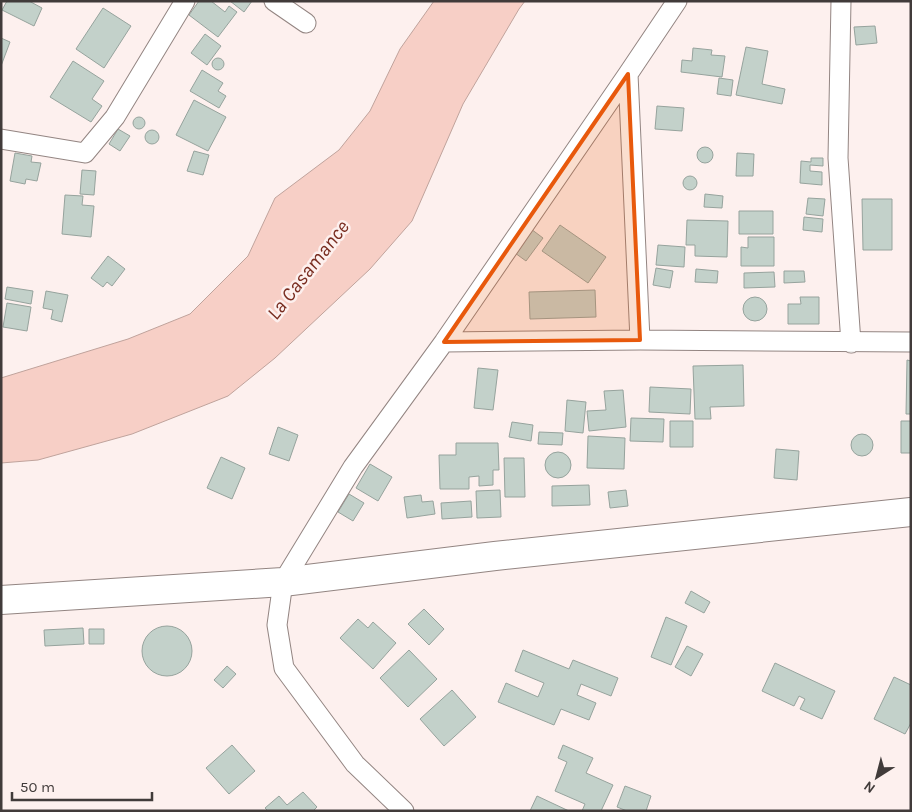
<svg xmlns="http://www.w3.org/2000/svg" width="912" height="812" viewBox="0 0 912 812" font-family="Karla,sans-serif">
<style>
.water{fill:#f7cfc6;stroke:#c0a39c}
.building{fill:#c3d1ca;stroke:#96a39d}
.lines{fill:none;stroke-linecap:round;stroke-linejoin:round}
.minor-casing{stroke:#938582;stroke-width:21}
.primary-casing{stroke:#938582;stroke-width:30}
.minor{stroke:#fff;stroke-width:19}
.primary{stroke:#fff;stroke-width:28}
.marked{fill:#e8590c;fill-opacity:0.2;stroke:#e8590c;stroke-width:4;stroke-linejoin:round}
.labels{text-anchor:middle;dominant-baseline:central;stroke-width:5;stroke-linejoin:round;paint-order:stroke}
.water-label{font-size:20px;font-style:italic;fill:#792d20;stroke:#fdf0ee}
</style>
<rect width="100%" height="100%" fill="#fdf0ee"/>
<path class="water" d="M434,1H525L519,9L463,104L412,221L370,269L275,358L228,396L132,434L38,460L1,463V378L128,339L190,314L248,256L275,198L339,150L370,111L400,49Z"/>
<path class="building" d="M7,1H29L42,8L34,26L2,10Z
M199,1H211L225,12L229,6L237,12L218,37L189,15Z
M230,1H252L244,12Z
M103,8L131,26L104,68L76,49Z
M875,26L877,43L856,45L854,27Z
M205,34L221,46L207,65L191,53Z
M1,38L10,42L1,66Z
M746,47L768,51L762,84L785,89L782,104L736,95Z
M693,48L712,50L711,55L725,56L722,77L681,72L682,60L692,61Z
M212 64a6 6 0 1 1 12 0a6 6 0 1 1-12 0Z
M73,61L104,81L92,99L102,106L91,122L50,97Z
M202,70L223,83L218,91L226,96L219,108L190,91Z
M719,78L733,80L731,96L717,94Z
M194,100L226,117L208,151L176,135Z
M657,106L684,108L682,131L655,129Z
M133 123a6 6 0 1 1 12 0a6 6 0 1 1-12 0Z
M118,129L130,136L120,151L109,144Z
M145 137a7 7 0 1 1 14 0a7 7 0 1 1-14 0Z
M697 155a8 8 0 1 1 16 0a8 8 0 1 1-16 0Z
M194,151L209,155L203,175L187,171Z
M15,153L32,156L31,162L41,163L37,181L26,179L25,184L10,181Z
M737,153L754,154L753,176H736Z
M811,158H823V166L810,165V171L822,172V185L800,183L801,161L811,162Z
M82,170L96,171L94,195L80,194Z
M683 183a7 7 0 1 1 14 0a7 7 0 1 1-14 0Z
M705,194L723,196L722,208L704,207Z
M65,195L83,196L82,205L94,206L91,237L62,234Z
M808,198L825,199L823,216L806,214Z
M862,199H892V250H863Z
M739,211H773V234H739Z
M804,217L823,219L822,232L803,230Z
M687,220L728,221L727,257L695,256V245H686Z
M560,225L606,257L588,283L542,251Z
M531,229L543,238L526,261L515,253Z
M748,237H774V266H741V247L748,248Z
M658,245L685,247L684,267L656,265Z
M108,256L125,269L112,286L107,282L103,287L91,278Z
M656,268L673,271L670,288L653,285Z
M696,269L718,271L717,283L695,282Z
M784,271H804L805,282L784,283Z
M774,272L775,287L744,288V273Z
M7,287L33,291L31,304L5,299Z
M595,290L596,317L530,319L529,292Z
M46,291L68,295L62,322L51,319L53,310L43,308Z
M743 309a12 12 0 1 1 24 0a12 12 0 1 1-24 0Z
M800,297H819V324H788V304H801Z
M7,303L31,307L27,331L3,327Z
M907,360L911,361V414H906Z
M743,365L744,406L710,407L711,419H695L693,366Z
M478,368L498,370L493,410L474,408Z
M650,387L691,389L690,414L649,412Z
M623,390L626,427L589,431L587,411L606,410L604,391Z
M567,400L586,402L583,433L565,431Z
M631,418L664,419L663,442L630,441Z
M670,421H693V447H670Z
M901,421H911V453H901Z
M512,422L533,425L531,441L509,437Z
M278,427L298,435L289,461L269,454Z
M539,432L563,433L562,445L538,444Z
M851 445a11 11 0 1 1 22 0a11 11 0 1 1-22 0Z
M588,436L625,438L624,469L587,468Z
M456,443H498L499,470H493V485L479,486V476L469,477V489H440L439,455H456Z
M776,449L799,451L797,480L774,478Z
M545 465a13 13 0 1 1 26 0a13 13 0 1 1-26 0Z
M221,457L245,468L232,499L207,488Z
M504,458H524L525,497H505Z
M370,464L392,477L378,501L356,488Z
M589,485L590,505L552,506V486Z
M500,490L501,517L477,518L476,491Z
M626,490L628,506L610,508L608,492Z
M349,494L364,503L353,521L338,512Z
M421,495L422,502L433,501L435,514L407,518L404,497Z
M471,501L472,517L442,519L441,503Z
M691,591L710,602L704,613L685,603Z
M424,609L444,629L429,645L408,624Z
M666,617L687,626L671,665L651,657Z
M358,619L368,628L373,622L396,643L373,669L340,638Z
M142 651a25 25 0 1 1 50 0a25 25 0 1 1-50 0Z
M83,628L84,644L45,646L44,630Z
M89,629H104V644H89Z
M687,646L703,654L691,676L675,667Z
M409,650L437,679L408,707L380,678Z
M523,650L569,669L573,660L618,678L611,696L581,684L577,695L596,703L589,720L561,709L554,725L498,702L506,683L538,697L544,683L515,671Z
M775,663L835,691L822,719L800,709L805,699L799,696L794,706L762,691Z
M227,666L236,674L223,688L214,680Z
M894,677L911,685V723L905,734L874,719Z
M452,690L476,717L444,746L420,719Z
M232,745L255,771L229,794L206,768Z
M563,745L593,758L586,773L613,785L601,811H582L585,804L555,791L567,762L558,758Z
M625,786L651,796L646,811H627L617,807Z
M303,792L317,807L313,811H268L265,808L279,796L287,805Z
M537,796L569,811H530Z"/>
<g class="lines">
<g class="minor-casing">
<path id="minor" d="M274,1L306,23
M841,1L838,158L851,343
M628,74L640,340
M1,139L85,153L115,117L185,1
M444,342L640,340L911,342
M404,811L355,764L284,668L277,625L283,582L353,467L444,342L628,74L677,1"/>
</g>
<g class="primary-casing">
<path id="primary" d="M1,600L283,582L495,556L911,512"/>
</g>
<use href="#minor" class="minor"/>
<use href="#primary" class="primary"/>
</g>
<path class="marked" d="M628,74L640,340L444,342Z"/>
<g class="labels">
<g class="water-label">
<text transform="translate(308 270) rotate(-52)">La Casamance</text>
</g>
</g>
<rect width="912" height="812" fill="none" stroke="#413b3a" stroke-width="5"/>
<g transform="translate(877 777) rotate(216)" stroke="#fdf0ee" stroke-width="4" paint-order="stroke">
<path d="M0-4L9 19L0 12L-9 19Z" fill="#413b3a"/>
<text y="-8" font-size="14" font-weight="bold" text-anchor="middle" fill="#413b3a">N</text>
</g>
<path d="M12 792v8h140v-8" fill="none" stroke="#413b3a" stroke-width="2.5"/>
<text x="20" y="792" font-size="15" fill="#413b3a" stroke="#fdf0ee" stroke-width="4" paint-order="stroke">50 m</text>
</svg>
